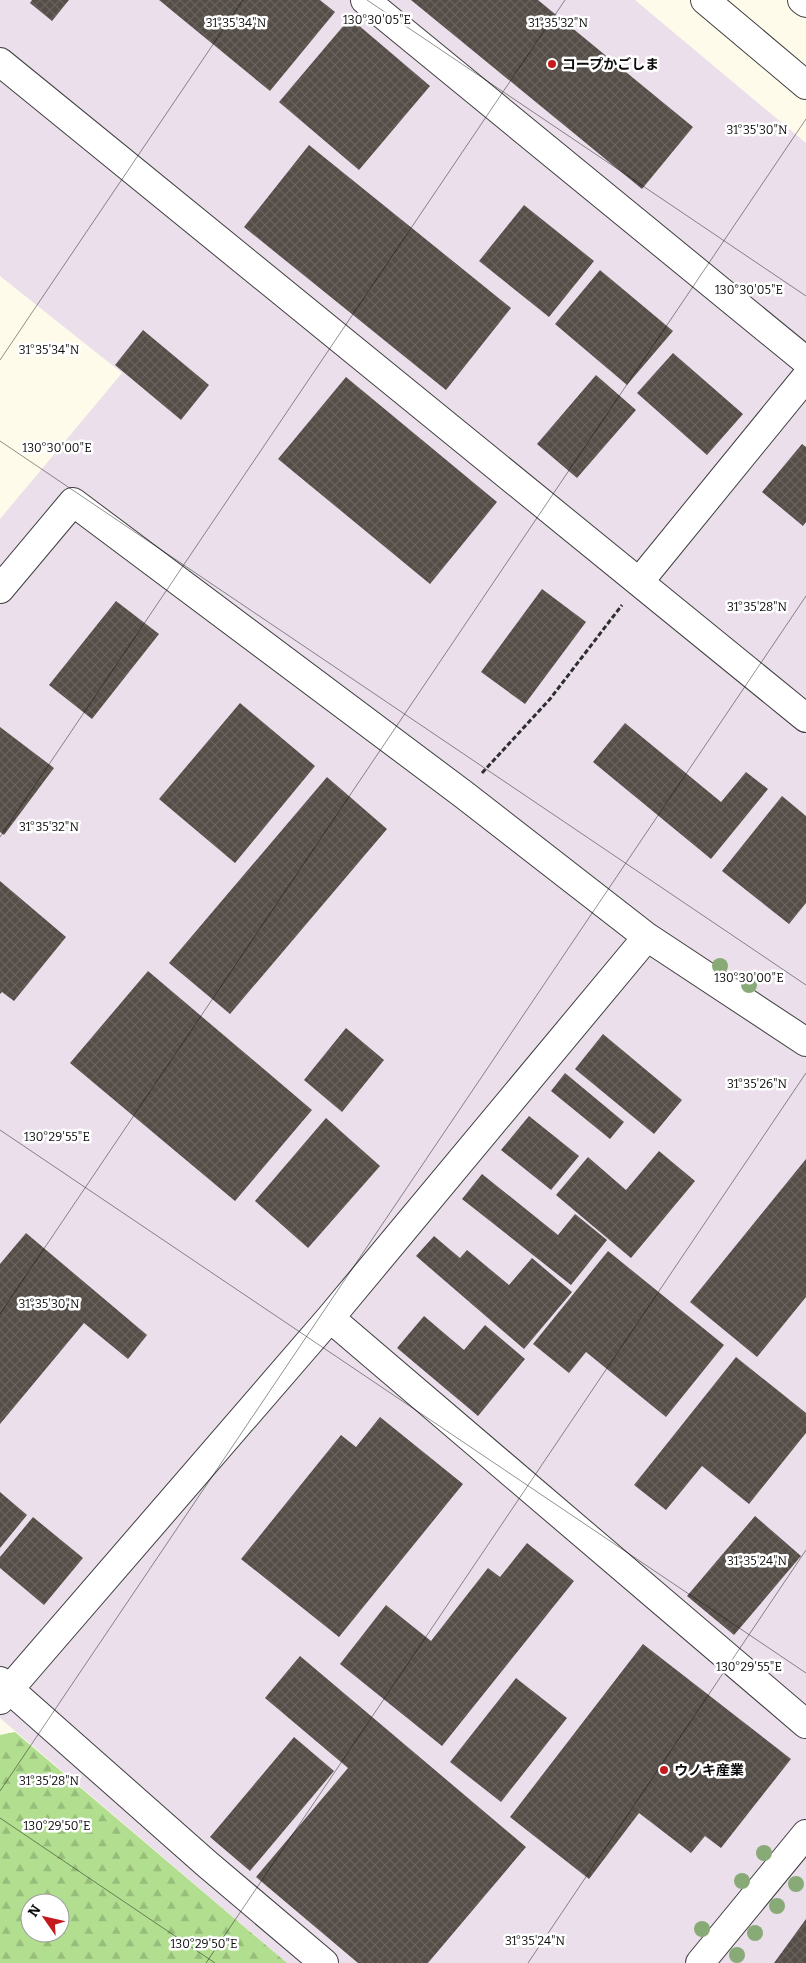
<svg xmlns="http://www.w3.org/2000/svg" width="806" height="1963" viewBox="0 0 806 1963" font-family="Bitter,'Noto Sans JP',serif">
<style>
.industrial{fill:#ebdfec}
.forest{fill:url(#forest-firs);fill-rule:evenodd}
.building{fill:url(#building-cross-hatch)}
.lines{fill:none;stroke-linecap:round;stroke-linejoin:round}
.minor-casing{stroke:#3f3f3f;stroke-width:30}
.path{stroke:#2e2e2e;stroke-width:3;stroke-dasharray:5 2.5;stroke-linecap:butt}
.minor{stroke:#fff;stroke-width:28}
.tree{fill:#88aa76}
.ticks{fill:none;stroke:#0c0c0c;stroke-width:1;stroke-opacity:0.45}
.poi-dot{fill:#c51a1d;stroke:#fff;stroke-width:2}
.labels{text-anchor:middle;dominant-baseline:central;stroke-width:5;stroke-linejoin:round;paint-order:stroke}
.poi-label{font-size:14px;font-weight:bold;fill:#0c0c0c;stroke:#fff;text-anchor:start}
.ticks-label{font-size:12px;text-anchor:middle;fill:#0c0c0c;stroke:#fff;stroke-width:5;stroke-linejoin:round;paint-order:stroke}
</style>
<defs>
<pattern id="forest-firs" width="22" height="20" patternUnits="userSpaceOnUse" patternTransform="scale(1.25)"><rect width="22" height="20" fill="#b1de8f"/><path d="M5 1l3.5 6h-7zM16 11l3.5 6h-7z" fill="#97bd7a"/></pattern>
<pattern id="building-cross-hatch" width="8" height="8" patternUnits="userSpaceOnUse" patternTransform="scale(1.25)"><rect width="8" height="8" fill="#554d47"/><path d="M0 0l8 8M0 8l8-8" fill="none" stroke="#68625d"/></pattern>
</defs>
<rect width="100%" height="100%" fill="#fffbea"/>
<path class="industrial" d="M0,0H635L806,143V1963H287L0,1718V519L122,373L0,276Z"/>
<path class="forest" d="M15,1732L287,1963H0V1735ZM30,1903H60V1933H30Z"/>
<path class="building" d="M32,0H69L52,21L30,3Z
M159,0H320L335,12L270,91Z
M411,0H538L693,127L642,189Z
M350,18L430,86L359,170L279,102Z
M309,145L511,308L446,390L244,227Z
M524,205L594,261L549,317L479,261Z
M600,270L673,331L627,385L555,324Z
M143,330L209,385L181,420L115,365Z
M673,353L743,414L707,455L637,393Z
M596,375L636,410L577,478L537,444Z
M346,377L497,502L430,584L278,459Z
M802,444L806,447V522L803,526L762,492Z
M542,589L586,622L525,704L481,672Z
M116,601L159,634L92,719L49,685Z
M240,703L315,766L235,863L159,799Z
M625,723L721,802L746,772L768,789L711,859L593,762Z
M0,727L54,768L4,835L0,832Z
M327,777L387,829L230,1014L169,963Z
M782,796L806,816V903L789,924L722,871Z
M0,881L66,937L14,1001L2,992L0,994Z
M148,971L312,1110L235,1201L70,1063Z
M346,1028L384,1060L342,1112L304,1080Z
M603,1034L682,1100L654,1134L575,1069Z
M565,1073L624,1122L610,1139L551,1091Z
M529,1116L579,1156L551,1190L501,1150Z
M326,1118L380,1166L308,1248L255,1201Z
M659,1151L695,1181L631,1258L556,1195L588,1157L626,1190Z
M806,1159V1297L757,1357L690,1302Z
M482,1174L558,1235L575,1214L607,1240L571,1285L462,1199Z
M26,1233L147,1335L128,1359L84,1323L0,1424V1264Z
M434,1236L460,1258L467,1250L509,1285L532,1258L572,1292L524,1349L416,1256Z
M608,1251L724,1345L666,1417L586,1352L569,1373L533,1344Z
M424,1316L464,1350L485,1325L525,1359L478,1416L397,1348Z
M736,1357L806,1413V1433L749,1504L702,1466L666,1510L634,1485Z
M380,1417L463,1484L339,1637L241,1559L341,1435L356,1447Z
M0,1492L27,1515L0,1548Z
M755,1516L801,1556L734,1635L687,1596Z
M33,1517L83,1558L44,1605L0,1568V1557Z
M527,1543L574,1581L442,1746L340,1664L386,1605L431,1641L488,1568L500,1577Z
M643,1644L791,1759L721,1848L705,1836L691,1853L639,1813L589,1879L510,1817Z
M300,1656L526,1847L428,1963H358L256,1877L348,1768L265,1698Z
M516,1678L567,1718L501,1802L450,1762Z
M294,1737L334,1771L250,1871L210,1837Z
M806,1919V1963H774Z"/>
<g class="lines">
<g class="minor-casing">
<path id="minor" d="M365,0L806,361
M705,0L806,85
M802,0L806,3
M0,62L806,718
M639,582L806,377
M0,589L73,502L463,794L647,937L806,1042
M330,1318L806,1724
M0,1681L207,1864L324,1963
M0,1700L330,1318L647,937
M700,1963L806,1834"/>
</g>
<path class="path" d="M482,773L550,699L622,605"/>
<use href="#minor" class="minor"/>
</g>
<g class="tree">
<circle cx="720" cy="966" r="8"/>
<circle cx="749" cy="985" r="8"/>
<circle cx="764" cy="1853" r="8"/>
<circle cx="742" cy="1881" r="8"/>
<circle cx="796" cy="1884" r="8"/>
<circle cx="777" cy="1906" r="8"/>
<circle cx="702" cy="1929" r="8"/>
<circle cx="755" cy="1933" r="8"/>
<circle cx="737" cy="1955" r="8"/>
</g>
<path class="ticks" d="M367,0L806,296M0,360L243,0M0,441L806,985M0,837L565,0M0,1130L806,1673M0,1314L806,119M0,1791L806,596M0,1818L215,1963M206,1963L806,1073M528,1963L806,1550"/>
<g class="poi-dot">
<circle cx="552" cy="64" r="5"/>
<circle cx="664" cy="1770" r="5"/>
</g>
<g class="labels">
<g class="poi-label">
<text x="562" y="64">コープかごしま</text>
<text x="674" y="1770">ウノキ産業</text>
</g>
</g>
<g class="ticks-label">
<text x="377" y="24">130°30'05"E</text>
<text x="236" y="27">31°35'34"N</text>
<text x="558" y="27">31°35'32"N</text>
<text x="757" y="134">31°35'30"N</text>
<text x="749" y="294">130°30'05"E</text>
<text x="49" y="354">31°35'34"N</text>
<text x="57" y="452">130°30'00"E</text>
<text x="757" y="611">31°35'28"N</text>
<text x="49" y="831">31°35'32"N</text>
<text x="749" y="982">130°30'00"E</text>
<text x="757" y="1088">31°35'26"N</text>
<text x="57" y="1141">130°29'55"E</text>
<text x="49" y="1308">31°35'30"N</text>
<text x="757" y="1565">31°35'24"N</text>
<text x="749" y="1671">130°29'55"E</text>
<text x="49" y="1785">31°35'28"N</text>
<text x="57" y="1830">130°29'50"E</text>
<text x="535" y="1945">31°35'24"N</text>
<text x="204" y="1948">130°29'50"E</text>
</g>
<g transform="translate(45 1918) rotate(304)"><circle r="24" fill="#ffffff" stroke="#9e9e9e"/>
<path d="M0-4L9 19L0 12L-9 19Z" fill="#c51a1d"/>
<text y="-8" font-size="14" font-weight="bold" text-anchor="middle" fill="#0c0c0c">N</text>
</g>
</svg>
